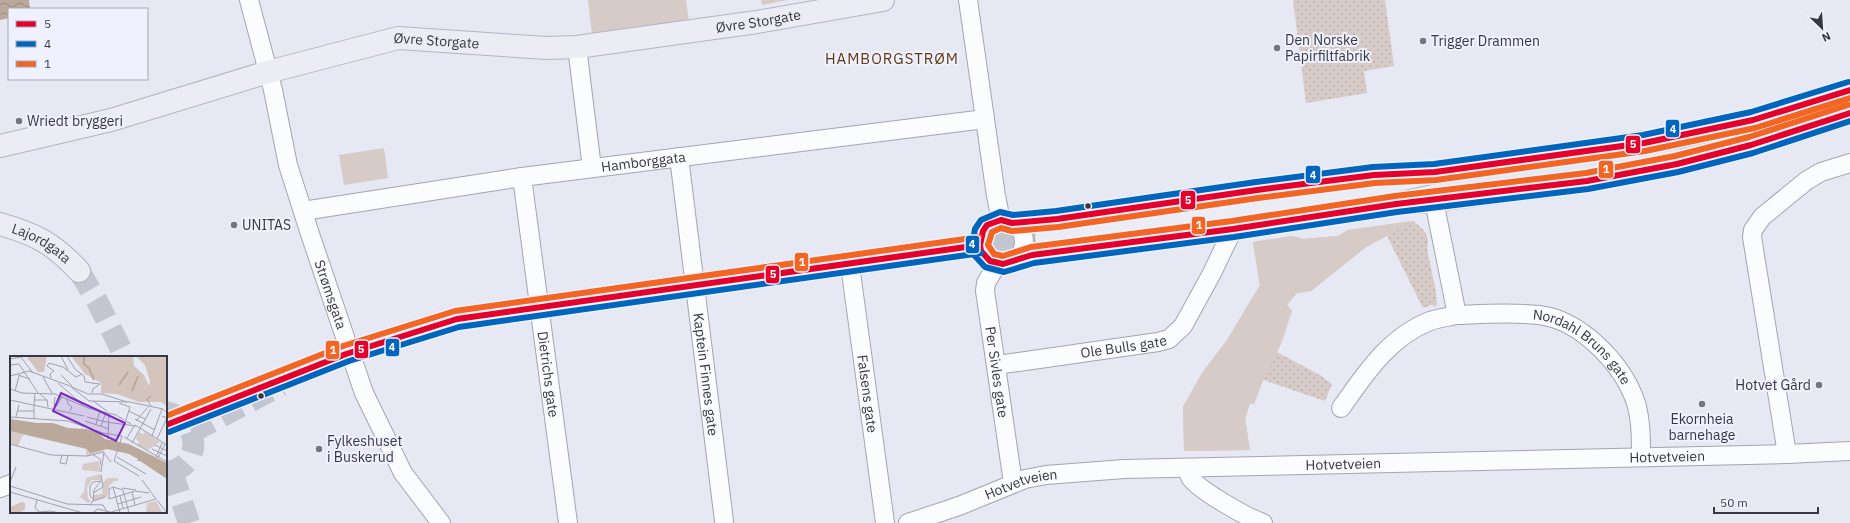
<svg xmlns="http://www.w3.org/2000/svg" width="1850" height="523" viewBox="0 0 1850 523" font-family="'IBM Plex Sans',sans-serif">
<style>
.grass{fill:url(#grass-dots)}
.park{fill:#d6cbc7}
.water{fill:url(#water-waves)}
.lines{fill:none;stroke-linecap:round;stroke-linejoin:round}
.major-tunnel{stroke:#c3c5d0;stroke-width:22;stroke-dasharray:22 11;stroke-linecap:butt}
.minor-casing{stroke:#a3a5af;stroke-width:20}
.major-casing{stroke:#b2b4c5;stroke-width:24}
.minor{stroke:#fbfcfd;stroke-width:18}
.major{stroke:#ecedf4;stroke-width:22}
.bus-1-casing{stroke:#eff1ff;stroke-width:9}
.bus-2-casing{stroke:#eff1ff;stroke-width:9}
.bus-3-casing{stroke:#eff1ff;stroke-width:9}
.bus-1{stroke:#e4002b;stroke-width:6}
.bus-2{stroke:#0065bd;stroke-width:6}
.bus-3{stroke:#f26522;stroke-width:6}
.poi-dot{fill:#74757f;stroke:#eff1ff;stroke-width:1.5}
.bus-dot{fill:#363740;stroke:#eff1ff;stroke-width:1.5}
.labels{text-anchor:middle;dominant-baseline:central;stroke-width:4;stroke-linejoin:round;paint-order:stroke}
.street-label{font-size:14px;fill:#363740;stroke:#eff1ff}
.poi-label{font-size:14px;fill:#363740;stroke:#eff1ff;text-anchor:start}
.neighbourhood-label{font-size:15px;letter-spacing:1px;fill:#62380e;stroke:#eff1ff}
.inset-river{fill:none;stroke:#baa89b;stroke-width:2}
.inset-road{fill:none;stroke:#a0a1ac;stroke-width:1}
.view{fill:#7b2cbf;fill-opacity:0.15;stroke:#7b2cbf;stroke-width:2}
.inset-edge{fill:none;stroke:#363740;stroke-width:2}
.line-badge{stroke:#eff1ff;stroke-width:1.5}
.badge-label{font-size:11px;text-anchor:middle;font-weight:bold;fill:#fff}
</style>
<defs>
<pattern id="grass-dots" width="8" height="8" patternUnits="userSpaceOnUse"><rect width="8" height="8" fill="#d6cbc7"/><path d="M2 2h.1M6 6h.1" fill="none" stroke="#b8afac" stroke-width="1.8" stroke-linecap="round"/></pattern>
<pattern id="water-waves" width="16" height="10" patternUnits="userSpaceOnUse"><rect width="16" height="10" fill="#baa89b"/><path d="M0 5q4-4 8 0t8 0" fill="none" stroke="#988a80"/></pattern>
</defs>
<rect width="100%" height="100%" fill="#e6e8f4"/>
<path class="grass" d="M1293,0H1385L1394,66L1364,71L1367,93L1306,103Z
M1413,221C1423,229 1431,235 1427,249L1436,292L1437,306L1431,305L1423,308L1387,236L1366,247L1311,291L1297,293L1287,305L1292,311L1281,344L1275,340L1267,347L1320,375L1332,384L1325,401L1263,380L1254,404L1250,403L1245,419L1250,450L1184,451L1183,407L1202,373L1227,340L1260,285L1253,242L1292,236L1303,239L1338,236L1348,230Z
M993 242a9 9 0 1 1 18 0a9 9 0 1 1-18 0Z"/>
<path class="park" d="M588,0H686L689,22L592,34Z
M761,0H788L762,5Z
M384,148L388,178L344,185L339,155Z
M1413,221L1366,247L1311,291L1297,293L1287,305L1292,311L1281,344L1263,380L1254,404L1250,403L1245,419L1250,450L1184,451L1183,407L1202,373L1227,340L1260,285L1253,242L1292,236L1303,239L1338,236L1348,230Z"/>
<path class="water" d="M0,0H29L30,9H9V18L0,20Z"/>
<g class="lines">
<path class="major-tunnel" d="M960,249L1046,237
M79,271L97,301L125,357
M166,412C202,419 203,469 166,472
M192,432L281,385
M172,472L189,523"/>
<g class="minor-casing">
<g id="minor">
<path id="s1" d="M249,0L273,90L288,165L310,234L364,393L403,473L441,523"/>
<path d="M968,0L996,196L1001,220"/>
<path d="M577,47L592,168"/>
<path id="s2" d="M679,157L724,521"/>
<path id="s3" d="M522,177L568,523"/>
<path id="s4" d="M1434,201L1457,315C1484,314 1512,312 1539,315C1581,320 1623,364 1636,403C1641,420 1641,439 1641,457"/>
<path id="s5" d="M303,211L522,177L985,119"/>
<circle cx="1002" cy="242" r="22"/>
<path d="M1012,223C1136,212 1259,185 1384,174"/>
<path d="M1016,259L1032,255L1353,211"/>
<path id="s6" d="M997,264L986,283L985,291L1013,483"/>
<path id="s7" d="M850,265L885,523"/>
<path id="s8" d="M997,365L1158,342L1169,339L1183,326L1212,273L1233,229"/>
<path d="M1341,408C1365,374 1389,337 1430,321C1438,318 1448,317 1457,315"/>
<path d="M166,425C262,387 357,345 457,319L854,264L980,245"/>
<path d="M1787,454L1752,237L1753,230L1762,217L1806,181L1821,172L1850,163"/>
<path d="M1187,468C1188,471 1189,475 1190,477C1198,490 1248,518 1263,523"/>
<path d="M0,488L11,484"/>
<path id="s9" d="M908,523L959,506L1025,479L1046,475L1124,469L1787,454L1850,451"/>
</g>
</g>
<g class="major-casing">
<g id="major">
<path id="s10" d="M0,146L111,120L268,72L398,38L546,48L577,47L757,22L883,0"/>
<path d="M1330,204L1420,202L1587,181L1677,164L1751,145L1850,113"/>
<path id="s11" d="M0,224C35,234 53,243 79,271"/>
<path d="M1046,237L1287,204L1435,172L1587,151L1679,137L1753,120L1850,90"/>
</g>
</g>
<use href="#minor" class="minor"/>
<use href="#major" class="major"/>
<g class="bus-1-casing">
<path id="bus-1" d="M1850,90L1753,120L1644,143L1435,172L1374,175L1257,190L1057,219L1012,223L1001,220L987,225L983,231L980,245L981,251L990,261L1003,264L1032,255L1233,229L1396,204L1587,181L1677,164L1751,145L1850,113
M166,425L346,354L457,319L980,245"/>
</g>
<g class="bus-2-casing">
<path id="bus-2" d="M1848,82L1751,112L1643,135L1434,164L1373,167L1256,182L1056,211L1013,215L1000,212L981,220L975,229L972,246L974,255L985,267L1004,272L1034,263L1234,237L1397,212L1588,189L1678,172L1753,153L1850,121
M169,432L349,361L459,327L981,253"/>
</g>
<g class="bus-3-casing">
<path id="bus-3" d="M1848,105L1749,137L1675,156L1586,173L1395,196L1232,221L1031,247L1003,256L994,254L988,245L992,232L1001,228L1012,231L1058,227L1258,198L1375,183L1436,180L1645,151L1755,128L1850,98
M166,416L343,346L455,311L979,237"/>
</g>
<use href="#bus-1" class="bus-1"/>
<use href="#bus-2" class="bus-2"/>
<use href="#bus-3" class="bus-3"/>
</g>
<g class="poi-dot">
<circle cx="1423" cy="41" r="4"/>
<circle cx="1277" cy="48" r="4"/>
<circle cx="19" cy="121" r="4"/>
<circle cx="234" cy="225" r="4"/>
<circle cx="1819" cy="385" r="4"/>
<circle cx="1702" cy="404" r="4"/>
<circle cx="319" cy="449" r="4"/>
</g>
<g class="bus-dot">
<circle cx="1088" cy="206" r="3.5"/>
<circle cx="261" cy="396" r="3.5"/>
</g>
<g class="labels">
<g class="street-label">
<text stroke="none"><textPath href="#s10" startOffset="775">Øvre Storgate</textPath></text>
<text stroke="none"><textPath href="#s10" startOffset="451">Øvre Storgate</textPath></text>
<text stroke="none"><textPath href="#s5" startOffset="344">Hamborggata</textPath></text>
<text stroke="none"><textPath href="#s11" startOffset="46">Lajordgata</textPath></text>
<text stroke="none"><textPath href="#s1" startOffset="306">Strømsgata</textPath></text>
<text stroke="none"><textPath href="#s8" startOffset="128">Ole Bulls gate</textPath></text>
<text stroke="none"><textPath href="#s4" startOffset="253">Nordahl Bruns gate</textPath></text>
<text stroke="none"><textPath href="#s6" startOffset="112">Per Sivles gate</textPath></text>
<text stroke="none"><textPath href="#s3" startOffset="199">Dietrichs gate</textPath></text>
<text stroke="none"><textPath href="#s2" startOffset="219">Kaptein Finnes gate</textPath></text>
<text stroke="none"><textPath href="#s7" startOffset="130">Falsens gate</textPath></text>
<text stroke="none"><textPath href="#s9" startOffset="768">Hotvetveien</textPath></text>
<text stroke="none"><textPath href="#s9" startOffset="444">Hotvetveien</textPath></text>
<text stroke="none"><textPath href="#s9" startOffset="120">Hotvetveien</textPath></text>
</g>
<g class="poi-label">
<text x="1285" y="40">Den Norske<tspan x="1285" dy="16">Papirfiltfabrik</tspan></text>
<text x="1431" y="41">Trigger Drammen</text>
<text x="27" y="121">Wriedt bryggeri</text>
<text x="242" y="225">UNITAS</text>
<text x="1811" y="385" text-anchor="end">Hotvet Gård</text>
<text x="1702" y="419" text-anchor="middle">Ekornheia<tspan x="1702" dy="16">barnehage</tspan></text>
<text x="327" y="441">Fylkeshuset<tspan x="327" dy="16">i Buskerud</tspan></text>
</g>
<g class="neighbourhood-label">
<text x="892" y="58">HAMBORGSTRØM</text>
</g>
</g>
<g transform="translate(10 356)">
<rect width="157" height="157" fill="#e6e8f4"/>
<path d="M16,0H37L34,16H28ZM61,0H123L124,10L134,19L139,30L140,25L135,9L126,0H157V50L151,46H129L107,38L91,37V27L75,18ZM11,146L15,147V153L10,157H0V151Z" fill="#d3c4bd"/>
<path d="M89,105L91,116L72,114L73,108Z" fill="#d6cbc7"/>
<path d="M0,75L77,93L81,96L93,94L95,95L76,100V93L15,79L12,80L8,90L0,87ZM128,76L133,78L135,76L150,86L138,94L128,89L129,86L126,83ZM91,118V124H82L77,131L78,142L81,146L78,147L70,141L74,136L76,122ZM98,122H108V125H104L99,130L97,141L83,145V139L92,138L93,126ZM146,145L152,156L136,157L137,147Z" fill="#d6cbc7"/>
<path d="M0,63L27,67H43L58,72L76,73L87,76L95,83L119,88L157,107V123L130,105H127L128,103L119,98L97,93L80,97L77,93L0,75Z" fill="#baa89b"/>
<path class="inset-river" d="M74,0V8L79,12L84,24M109,29L118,16M122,35L128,20"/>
<path class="inset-road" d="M51,0L58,14M57,0L65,13L74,20L75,26L90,28L83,33L82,37M0,3L11,1L23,17M0,9L9,8L28,37M8,19L20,23M51,19L62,30M0,20L19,15L60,30L79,45L120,46L153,53L157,57M33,21L42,37M41,22L40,18L44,15L37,10L39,7L53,11L66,21L72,18M48,27L73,49M62,31L78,38H92L117,46M0,33L12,37L45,38L78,52L106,59L121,68M5,35L9,20M29,37L37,44L38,51M45,41L44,49L47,50L52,40M57,43L58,48L62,51L60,55M0,44L74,60M24,44H37M83,45L97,55M109,47L120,51L116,64M24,49L25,37M141,50L137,43L141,40M7,55H24M119,55L135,63M0,61L58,65L93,77L112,80M6,61L9,49M77,61L96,66L126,70M24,63V49M125,63L145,74M75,65L99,73M126,65L138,51M86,68L90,55M125,69L157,89M91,70L96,56M142,80L152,53M114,81L157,106M117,82L124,70M98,83L99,57M147,83L157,62L152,60M122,87L141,53M0,88L41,99L77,100L93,96L101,106M145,89L157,95M142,93L157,100M82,98L90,103L91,109M52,99L50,107L56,108L58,99M107,101L136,118M146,101L152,87M148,102L155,88M104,105L112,80M104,105L129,120M91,116L94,96M132,124L146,143M0,126L6,111M0,130L57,148L93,149L97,156M103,131L99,133V143L125,135L139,137M103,131L113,134L119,157M103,131L110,157M112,132L126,134M0,136L73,157M122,136L125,149M83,137L93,131L91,119M110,140L113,152M83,143L80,140V130L83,126L91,125M27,144L25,152L29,155M147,144L157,157M83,145L84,134L91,125M108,148L131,141M80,149L83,145L95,141M17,157L41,155L49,157M82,157L88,153L100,156M98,157L146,143"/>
<path class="view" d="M51,37L115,67L106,85L43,55Z"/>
<rect width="157" height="157" class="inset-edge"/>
</g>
<g class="line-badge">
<rect x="1665" y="119" width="15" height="19" rx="4" fill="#0065bd"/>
<rect x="1625" y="135" width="16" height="19" rx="4" fill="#e4002b"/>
<rect x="1598" y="160" width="16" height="19" rx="4" fill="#f26522"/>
<rect x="1305" y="165" width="16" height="19" rx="4" fill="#0065bd"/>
<rect x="1180" y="190" width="16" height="20" rx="4" fill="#e4002b"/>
<rect x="1191" y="216" width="15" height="19" rx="4" fill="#f26522"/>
<rect x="965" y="235" width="15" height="19" rx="4" fill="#0065bd"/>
<rect x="794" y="252" width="15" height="20" rx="4" fill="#f26522"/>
<rect x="765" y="265" width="15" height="19" rx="4" fill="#e4002b"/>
<rect x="385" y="338" width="15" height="19" rx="4" fill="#0065bd"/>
<rect x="354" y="340" width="15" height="19" rx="4" fill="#e4002b"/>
<rect x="325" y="340" width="15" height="20" rx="4" fill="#f26522"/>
</g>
<g class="badge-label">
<text x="1673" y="133">4</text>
<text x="1633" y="148">5</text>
<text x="1606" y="173">1</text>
<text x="1313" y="179">4</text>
<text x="1188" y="204">5</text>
<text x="1199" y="229">1</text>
<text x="972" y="248">4</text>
<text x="802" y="266">1</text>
<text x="773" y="278">5</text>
<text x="392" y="351">4</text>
<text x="361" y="353">5</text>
<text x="333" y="354">1</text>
</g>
<rect x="8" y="8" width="140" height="72" fill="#eff1ff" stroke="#a5a7b3"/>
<rect x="16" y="21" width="20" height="6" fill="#e4002b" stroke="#a5a7b3"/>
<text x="44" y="28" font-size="12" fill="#363740">5</text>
<rect x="16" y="41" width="20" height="6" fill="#0065bd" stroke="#a5a7b3"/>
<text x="44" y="48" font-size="12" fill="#363740">4</text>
<rect x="16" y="61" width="20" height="6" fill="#f26522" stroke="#a5a7b3"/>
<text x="44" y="68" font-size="12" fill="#363740">1</text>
<g transform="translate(1822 28) rotate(155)" stroke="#eff1ff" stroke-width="3" paint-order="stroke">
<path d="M0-3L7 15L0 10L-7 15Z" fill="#363740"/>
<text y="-6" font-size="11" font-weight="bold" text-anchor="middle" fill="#363740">N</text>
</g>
<path d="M1714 507v6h104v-6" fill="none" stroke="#363740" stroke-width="2"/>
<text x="1720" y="507" font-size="12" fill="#363740" stroke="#eff1ff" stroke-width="3" paint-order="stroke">50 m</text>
</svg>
